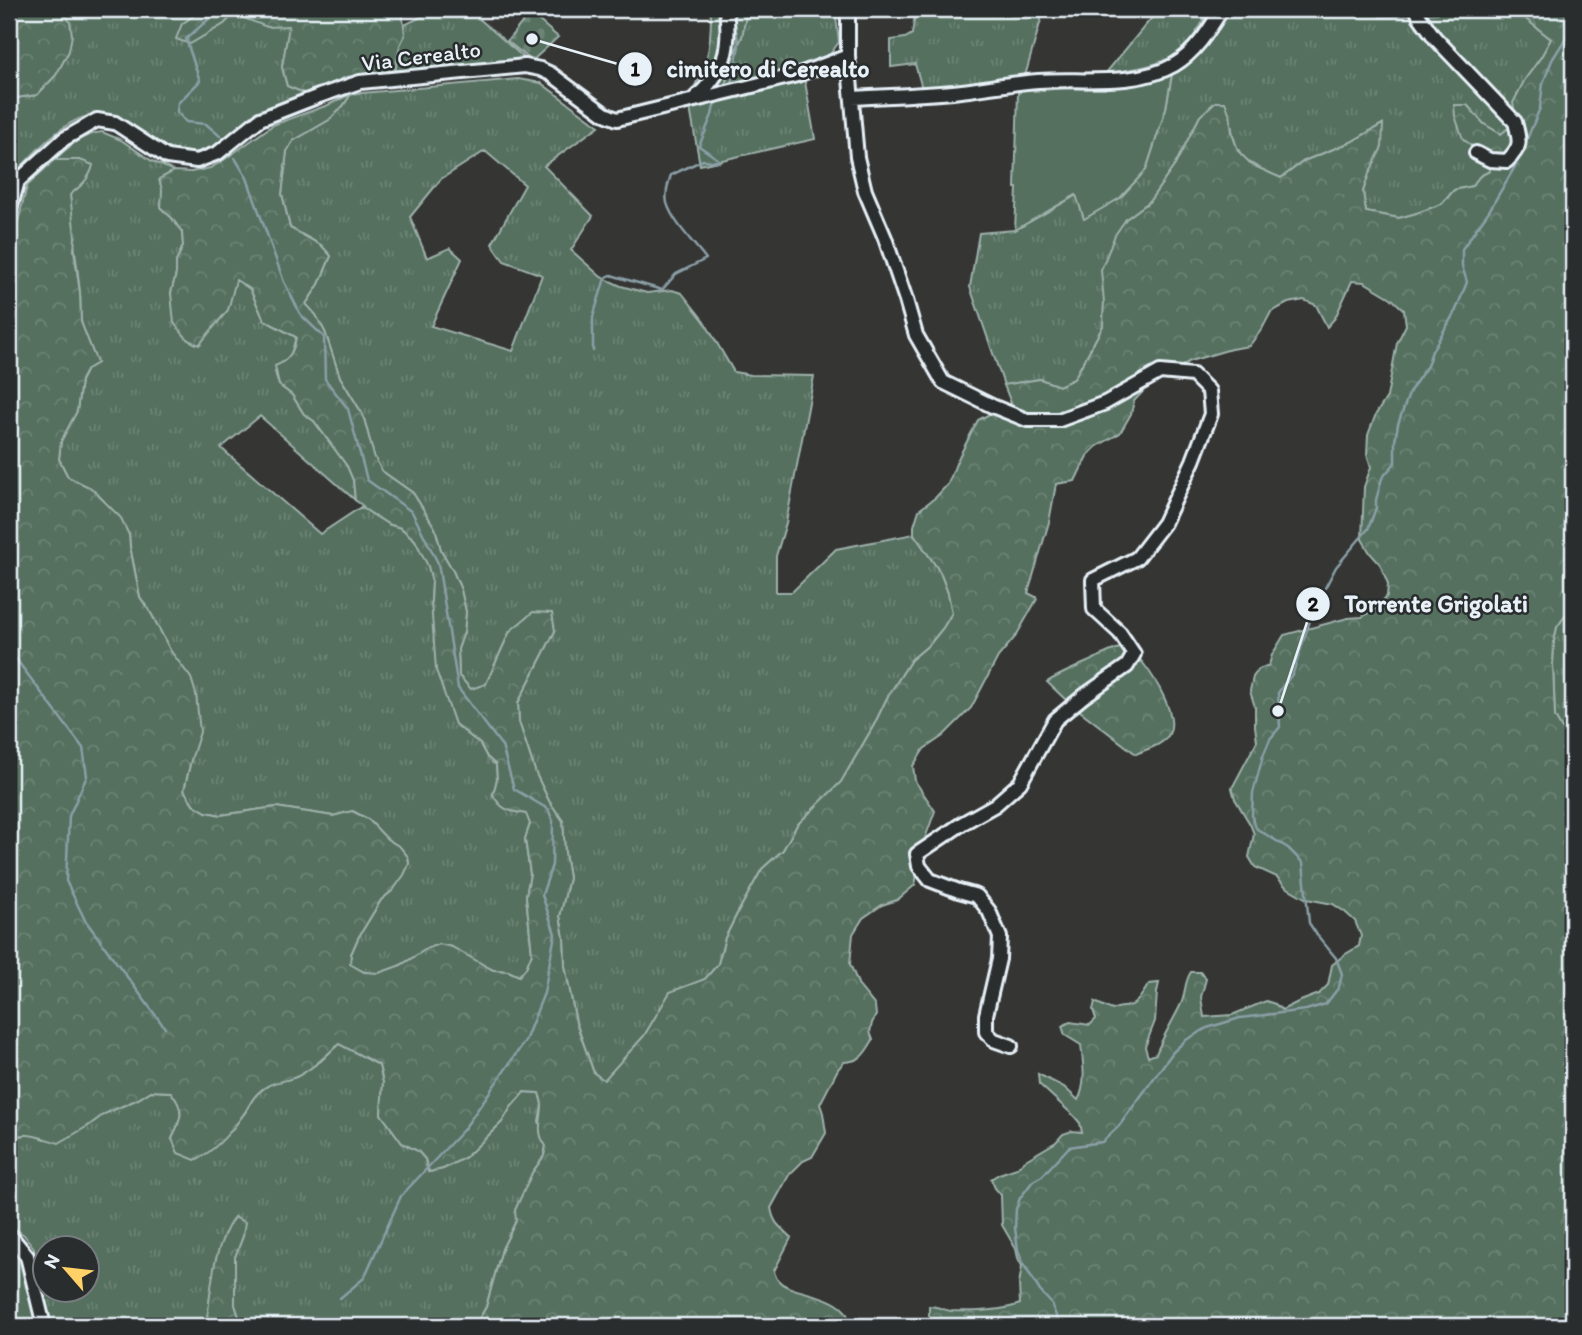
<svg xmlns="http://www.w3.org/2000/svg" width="1582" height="1335" viewBox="0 0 1582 1335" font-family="Itim,sans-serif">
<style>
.grass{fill:url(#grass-tufts);stroke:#9eb0ab;stroke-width:2;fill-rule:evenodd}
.forest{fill:url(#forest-crowns);stroke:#9eb0ab;stroke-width:2}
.cemetery{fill:url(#cemetery-stones);stroke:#9eb0ab;stroke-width:2}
.green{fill:#546f5e;stroke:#9eb0ab;stroke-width:2}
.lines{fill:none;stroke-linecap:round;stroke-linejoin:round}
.stream{stroke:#8b9fa7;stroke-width:2.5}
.minor-casing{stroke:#e8f1f8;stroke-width:18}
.minor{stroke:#2a2d2e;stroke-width:12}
.labels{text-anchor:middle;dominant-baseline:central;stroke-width:5;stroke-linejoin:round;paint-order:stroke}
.street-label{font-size:23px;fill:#e8f1f8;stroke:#2a2d2e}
.leader{fill:none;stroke:#e8f1f8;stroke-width:2.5}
.callout-dot{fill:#e8f1f8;stroke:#2a2d2e;stroke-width:2.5}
.mark-label{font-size:21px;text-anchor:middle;font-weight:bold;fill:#111}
.callout-label{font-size:24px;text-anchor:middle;font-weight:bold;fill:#e8f1f8;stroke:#2a2d2e;stroke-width:5;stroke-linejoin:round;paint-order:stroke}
</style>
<defs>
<pattern id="grass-tufts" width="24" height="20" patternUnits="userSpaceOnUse" patternTransform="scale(1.75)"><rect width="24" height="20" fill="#546f5e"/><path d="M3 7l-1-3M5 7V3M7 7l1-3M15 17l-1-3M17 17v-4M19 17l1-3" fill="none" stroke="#6d8476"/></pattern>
<pattern id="forest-crowns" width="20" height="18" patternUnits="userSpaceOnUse" patternTransform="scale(1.75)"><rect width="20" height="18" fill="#546f5e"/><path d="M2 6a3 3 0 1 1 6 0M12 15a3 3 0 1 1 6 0" fill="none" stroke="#6d8476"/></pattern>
<pattern id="cemetery-stones" width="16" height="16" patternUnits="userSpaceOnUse" patternTransform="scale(1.75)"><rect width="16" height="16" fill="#546f5e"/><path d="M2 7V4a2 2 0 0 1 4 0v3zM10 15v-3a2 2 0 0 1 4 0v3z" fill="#6d8476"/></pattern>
</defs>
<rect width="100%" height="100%" fill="#353634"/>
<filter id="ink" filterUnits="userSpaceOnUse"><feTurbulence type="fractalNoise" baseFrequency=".0143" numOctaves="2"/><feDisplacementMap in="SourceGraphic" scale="14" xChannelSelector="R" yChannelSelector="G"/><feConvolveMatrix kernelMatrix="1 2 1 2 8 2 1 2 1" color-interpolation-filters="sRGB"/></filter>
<g filter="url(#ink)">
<path class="grass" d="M61,9H203L182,24L177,39L190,44L224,24L234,14L250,19L290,26L282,67L287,86L307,94L264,109L212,147C203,151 191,156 181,154C147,147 126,106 88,116C61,122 32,155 13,176L9,185V99L37,95L56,75L69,51L70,22Z
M438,9H468L530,63L520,62L395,71L400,45L405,35L404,25Z
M747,9H835L839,42L828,57L724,88L734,54L742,37Z
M916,9H1044L1025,76L923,92L915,64L891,67V40L905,38L912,34Z
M1159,9H1210C1181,65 1164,63 1105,74Z
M1227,9H1375L1381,17L1438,13L1440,9H1525L1521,15L1551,39L1541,57L1524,81L1517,121L1501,134L1484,124L1467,105L1487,157L1490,171L1480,176L1472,186L1454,190L1442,204L1417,213L1399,218L1366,212L1363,192L1382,124L1351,142L1304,161L1281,178C1243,161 1235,159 1230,115L1200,116L1175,165L1149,202L1126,219L1104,302L1103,326L1074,379L1059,386L1040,379L1004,385L970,287L979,233L1015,230L1077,195L1084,218L1120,198L1146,170L1166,108L1172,74C1200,61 1213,35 1227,9Z
M804,76L815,139L700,165L690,108Z
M518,79L541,83L599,126L544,166L593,216L571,250L601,277L621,286L647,293L672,290L682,293L704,321L734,372L751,375L814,376L786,523L776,556V592H792L836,549L914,534L940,572L948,593L952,613L943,628L930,644L911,660L887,698L874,725L841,782L797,825L783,850L762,869L737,914L725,938L718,964L705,979L670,993L644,1036L604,1081L594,1073L576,1022L565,966L564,938L560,916L569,878L565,853L563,821L549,801L536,774L519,722L518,703L555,631H510L486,684L471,690L459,676L458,649L464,632L466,612L461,590L453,571L441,550L435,528L413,493L382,471L374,456L363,415L340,377L325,332L316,315L306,304L319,284L331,256L321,245L290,228L282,194L287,151L293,141L329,120L343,106L351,94ZM485,151L525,185L492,244L504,261L542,275L513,351L431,326L462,259L450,248L427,258L410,217L441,179Z
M102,132L121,140L152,161L174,171L159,180L163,190L161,208L172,218L182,232L183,246L176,262V274L171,293L236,279L250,289L264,320L296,337L291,354L275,372L279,385L292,395L304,414L314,421L347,466L353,480L355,500L260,416L221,448L320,534L361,507L388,524L401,528L415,540L429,566L432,582L431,602L442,685L455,724L480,744L487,757L496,765L497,779L493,795L511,811L527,814L530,824L525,839L530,874L526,896L532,953L526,968L519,976L508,971L493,970L439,944C415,952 391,980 365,972C360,971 354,967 349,964L351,954L358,938L381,900L393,890L409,864L408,857L400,847L387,839L368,819L353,811L333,816L276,807L221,815L206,812L194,805L184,790L191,760L197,713L196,694L170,650L152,615L140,597L130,546L129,535L103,500L91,488L68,477L59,459L61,441L77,411L81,381L87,369L96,363C93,349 84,335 81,321C80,312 81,302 80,293C77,261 71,228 69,195L84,183L80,160H54C69,147 82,134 102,132Z
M1573,605V735L1562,729L1555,717L1553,664L1554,641L1557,627Z
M339,1043L379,1065L383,1082L381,1114L402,1143L418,1151L425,1159L428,1172L443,1169L466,1157L502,1122L511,1107L524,1092L539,1093L542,1104L539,1121L546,1146L544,1156L532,1173L516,1221L502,1249L486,1307L475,1326H242L235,1305V1257L243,1236L211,1289L206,1326H9V1246L19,1257L35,1283L34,1248L24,1235L9,1224V1141L13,1137L32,1134L44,1139L88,1126L104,1114L138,1099L151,1091L171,1092C186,1111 181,1118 172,1139L230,1132L247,1110L255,1095L273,1082L296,1077L321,1061ZM46,1248H88V1290H46Z"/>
<path class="forest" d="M9,9H61L70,22L72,35L69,51L56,75L37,95L9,99Z
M203,9H402L405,35L400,45L395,71L346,77L307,94L287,86L282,67L289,26L267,27L234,14L224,24L190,44L176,39L182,24Z
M706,9H747L742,37L734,54L724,88L688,98C707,66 711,51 711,14Z
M1525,9H1573V605L1557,627L1554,641L1553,664L1555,717L1562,729L1573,735V1326H926L933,1323L929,1315V1306C938,1306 943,1310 951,1311C970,1312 1003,1311 1020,1304L1019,1284L1022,1266L1018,1258L1016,1249L1002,1225L1001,1195L995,1188L991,1179L999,1174L1017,1168L1024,1161L1056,1142L1063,1134L1072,1131L1082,1132L1080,1123L1074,1116L1039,1084L1038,1074L1064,1087L1078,1100C1087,1084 1083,1063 1081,1045L1065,1035L1062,1026L1070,1022L1090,1025L1096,1019L1093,1010L1095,1002L1112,1010C1120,1006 1122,1008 1129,1006C1138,1004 1144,991 1149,984L1159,983L1157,992L1155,1021L1145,1047L1148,1057L1156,1054C1163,1036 1173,1021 1181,1004C1186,993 1184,982 1191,972H1200L1206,979L1201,997L1204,1017L1232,1015L1266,1001L1275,1004L1282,1010L1298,1002L1319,994L1328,985L1332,965L1344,955L1359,946L1361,936L1355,921L1345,912L1333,904L1307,899L1286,887L1277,877L1255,867L1249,857L1254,834L1250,824L1235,799L1232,788L1257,741L1255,726V707L1250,691L1253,677L1259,669L1269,665L1272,655L1284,635L1348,618L1362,617L1375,609L1387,596L1388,584L1380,564L1370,553L1362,539L1364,487L1371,467L1367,454L1368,435L1376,414L1387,397L1397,343L1406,325L1404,310L1391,298L1364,282L1352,281L1335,318L1327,327L1316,305L1304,300L1288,303L1271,312L1262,329L1249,346L1231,349L1190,361L1164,377L1153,381L1134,401L1131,414L1120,433L1096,447L1087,456L1075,481L1056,484L1049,522L1028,593L1036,597L1037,599L1016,636L998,657L971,708L943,736L924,749L913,766L915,781L935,811L923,844L915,885L897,900L882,905L863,918L853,934L850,964L859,986L875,1006L876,1015L872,1023L870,1032L873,1040C864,1054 862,1061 844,1062L838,1069L820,1104L823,1113L826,1133L812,1157L803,1161L789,1175L771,1208C774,1226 781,1226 791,1238L774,1271C775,1275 776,1279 779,1281C789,1293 830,1293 845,1311C848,1314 849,1322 851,1326H475L486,1307L502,1249L516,1221L515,1210L532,1173L544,1156L546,1146C535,1131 542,1121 542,1105C542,1103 540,1096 539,1093L524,1092L511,1107L502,1122L466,1157L443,1169L429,1172L425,1159L418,1151L402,1143L381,1114L383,1082L379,1065L339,1044C326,1055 312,1070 296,1077C280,1084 272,1079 257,1094C252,1099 249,1106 245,1112C232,1131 216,1151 195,1160L178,1153L172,1139C181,1118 186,1112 171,1092L151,1091L138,1099L104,1114L88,1126L59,1143C43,1139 23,1128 9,1141V245L16,229L27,186L54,160H80L93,165C90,179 80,186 70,195L75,237L74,250L80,293L81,322L97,363L87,369L81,380L77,411L61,441L59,459L68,477L91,488L121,518L129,535L130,547L140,597L152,615L170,650L191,678L196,694L200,732L191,760L184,790L193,804L206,812L221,815L276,807L333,816L352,811L368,819L387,839L400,847L408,857L409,864L404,875L393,890L381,900L358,938L351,954L350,964L364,972L379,973L401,965L428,948L439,944L452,947L493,970L508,971L519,976L526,968L532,953L526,896L530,874L525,839L530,824L526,814C509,810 503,812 493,795L497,779L496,765L487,757L480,744L455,724L436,670L431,602L432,582L428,566L415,540L401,528L388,524L361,507L363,506L355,500L353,480L347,466L314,421L304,414L292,395L279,385L275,366C288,361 294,352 296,337L264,320L250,289L236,280L228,310L199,345L188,340L174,323L171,293L176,274V262L183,246L182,232L172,218L161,208L162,190L159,179L174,171L191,172L210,168L221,162L273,125L328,105L351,94L343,106L329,120L293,141L287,151L282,194L290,228L321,245L331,256L319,284L306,304L316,315L325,332L340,377L363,415L374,456L382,471L413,493L435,528L441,550L453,571L461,590L466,612L464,632L458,649L459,676L471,689L486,684L510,631L533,612L552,613L555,631L518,703L519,722L536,774L549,801L563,821L565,853L569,878L560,916L564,938L565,966L576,1023L594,1073L604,1080L644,1036L670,992L705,979L718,964L725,938L737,914L762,869L783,850L797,825L841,782L874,725L887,698L911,660L930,644L943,628L952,613L948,593L940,572L914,534V526L919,510L936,497L948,484L957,461L978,420L1011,403L1004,385L1040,379L1059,386L1074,379L1103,326L1104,302L1101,270L1115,235L1126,219L1149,202L1175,165L1200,116L1215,102H1225L1230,115L1232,133L1238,151L1252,165L1281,178L1304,161L1351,142L1383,124L1382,147L1369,174L1363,191L1366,212L1399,218L1417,213L1442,204L1454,190L1472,186L1480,176L1490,171L1487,157L1463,139L1455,116L1454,105H1467L1484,124L1501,134L1517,121L1513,103L1524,81L1541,57L1551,39L1521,15Z
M1120,648C1127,652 1138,657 1143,663C1154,677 1179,716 1169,734C1164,745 1146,749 1136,754L1067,701L1047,682C1060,674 1069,671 1083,664C1095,659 1106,652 1120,648Z
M234,1217L245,1222L243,1236L235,1257V1305L242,1326H206C212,1288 211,1251 234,1217Z"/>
<path class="cemetery" d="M530,13L558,37L532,61L507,41Z"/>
<path class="green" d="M1172,74L1166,108L1146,170L1120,198L1084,219L1076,195L1015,230L1017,188H1015L1018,93L1020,92L1021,78L1034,91L1064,88L1105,89V87C1125,88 1154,82 1172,74Z"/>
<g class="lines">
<path class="stream" d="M220,9L186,39L200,81L178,103L177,112L186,122L206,124L220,136
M731,86L739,46L732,9
M235,158L247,178L284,282L301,315L324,337L325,379L348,409L367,480L412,512L438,563L458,688L502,746L514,789L548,809L553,821L552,865L542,895L555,934L544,993L525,1041L464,1129L401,1196L364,1278L340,1298
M593,351V317L605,278L611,275L662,290L676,274L706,259C694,243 672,221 667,203C665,193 668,184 671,175L703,160L719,162L718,159L699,146L712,115L715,102
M9,645L13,655L83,748L87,776L69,816L66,881L85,920L165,1028
M1060,1326L1051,1303L1040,1291L1024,1265L1018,1250L1015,1228L1016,1209L1020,1198L1033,1181L1042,1176L1069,1147L1102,1142L1119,1126L1173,1052L1186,1040L1207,1028L1240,1018L1306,1010L1326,1004L1339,987L1342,974L1336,958L1317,935L1309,923L1303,863L1288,848L1257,829L1253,822L1252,815L1253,793L1263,756L1270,739L1280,727L1278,693L1293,673L1313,611L1336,567L1368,529L1376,508V500L1382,478L1395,463V441L1398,424L1410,391L1427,366L1432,351L1456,310L1467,282L1462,266V249L1489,211L1517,163L1540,108L1543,83L1552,60L1569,33V23L1563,9"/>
<g class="minor-casing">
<path id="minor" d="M846,9L848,19V56L857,157L865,191L885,238L906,300L916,335L943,382L992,406L1027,420H1059L1105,403L1160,372L1193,375L1209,391L1211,414L1193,461L1164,523L1137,558L1093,580L1094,609L1120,633L1134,654L1127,666L1084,696L1055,720L1020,783L995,805L963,823L917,854L919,866L930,880L959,891L977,896L989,911L1000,937L999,959L986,1015V1032L994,1040L1011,1046
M1417,9L1419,16L1435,38L1515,122C1520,142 1522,146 1507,161L1490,160L1476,153
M852,98C886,96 920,95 953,92C982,89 1010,83 1038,81C1080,78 1136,87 1174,65C1196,52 1209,30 1222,9
M694,99C725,72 731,49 726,9
M9,213L18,181L64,139L97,120L115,123L167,157L197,161L218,153L260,119L319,96L360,82L525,66L540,69L551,74L605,114L617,119L797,75L848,56
M9,1234L27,1256L44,1326"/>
</g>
<use href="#minor" class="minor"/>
</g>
</g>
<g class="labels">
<g class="street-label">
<text transform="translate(421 56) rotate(-7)">Via Cerealto</text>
</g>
</g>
<path class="leader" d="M532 39L635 69M1278 711L1313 604"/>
<g class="callout-dot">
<circle cx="532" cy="39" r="7"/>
<circle cx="1278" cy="711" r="7"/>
<circle cx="635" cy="69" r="18"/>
<circle cx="1313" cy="604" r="18"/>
</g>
<g class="mark-label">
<text x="635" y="76">1</text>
<text x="1313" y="611">2</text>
</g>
<g class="callout-label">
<text x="768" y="77">cimitero di Cerealto</text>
<text x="1436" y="612">Torrente Grigolati</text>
</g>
<rect width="1582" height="1335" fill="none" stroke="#2a2d2e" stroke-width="35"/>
<rect x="18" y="18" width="1547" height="1300" fill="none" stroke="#e8f1f8" stroke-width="2.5" filter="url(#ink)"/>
<g transform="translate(66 1269) rotate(298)"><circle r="33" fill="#2a2d2e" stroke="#767b7f" stroke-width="2"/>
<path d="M0-5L12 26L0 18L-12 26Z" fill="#ffd166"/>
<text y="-10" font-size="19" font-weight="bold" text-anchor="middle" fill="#e8f1f8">N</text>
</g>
</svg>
